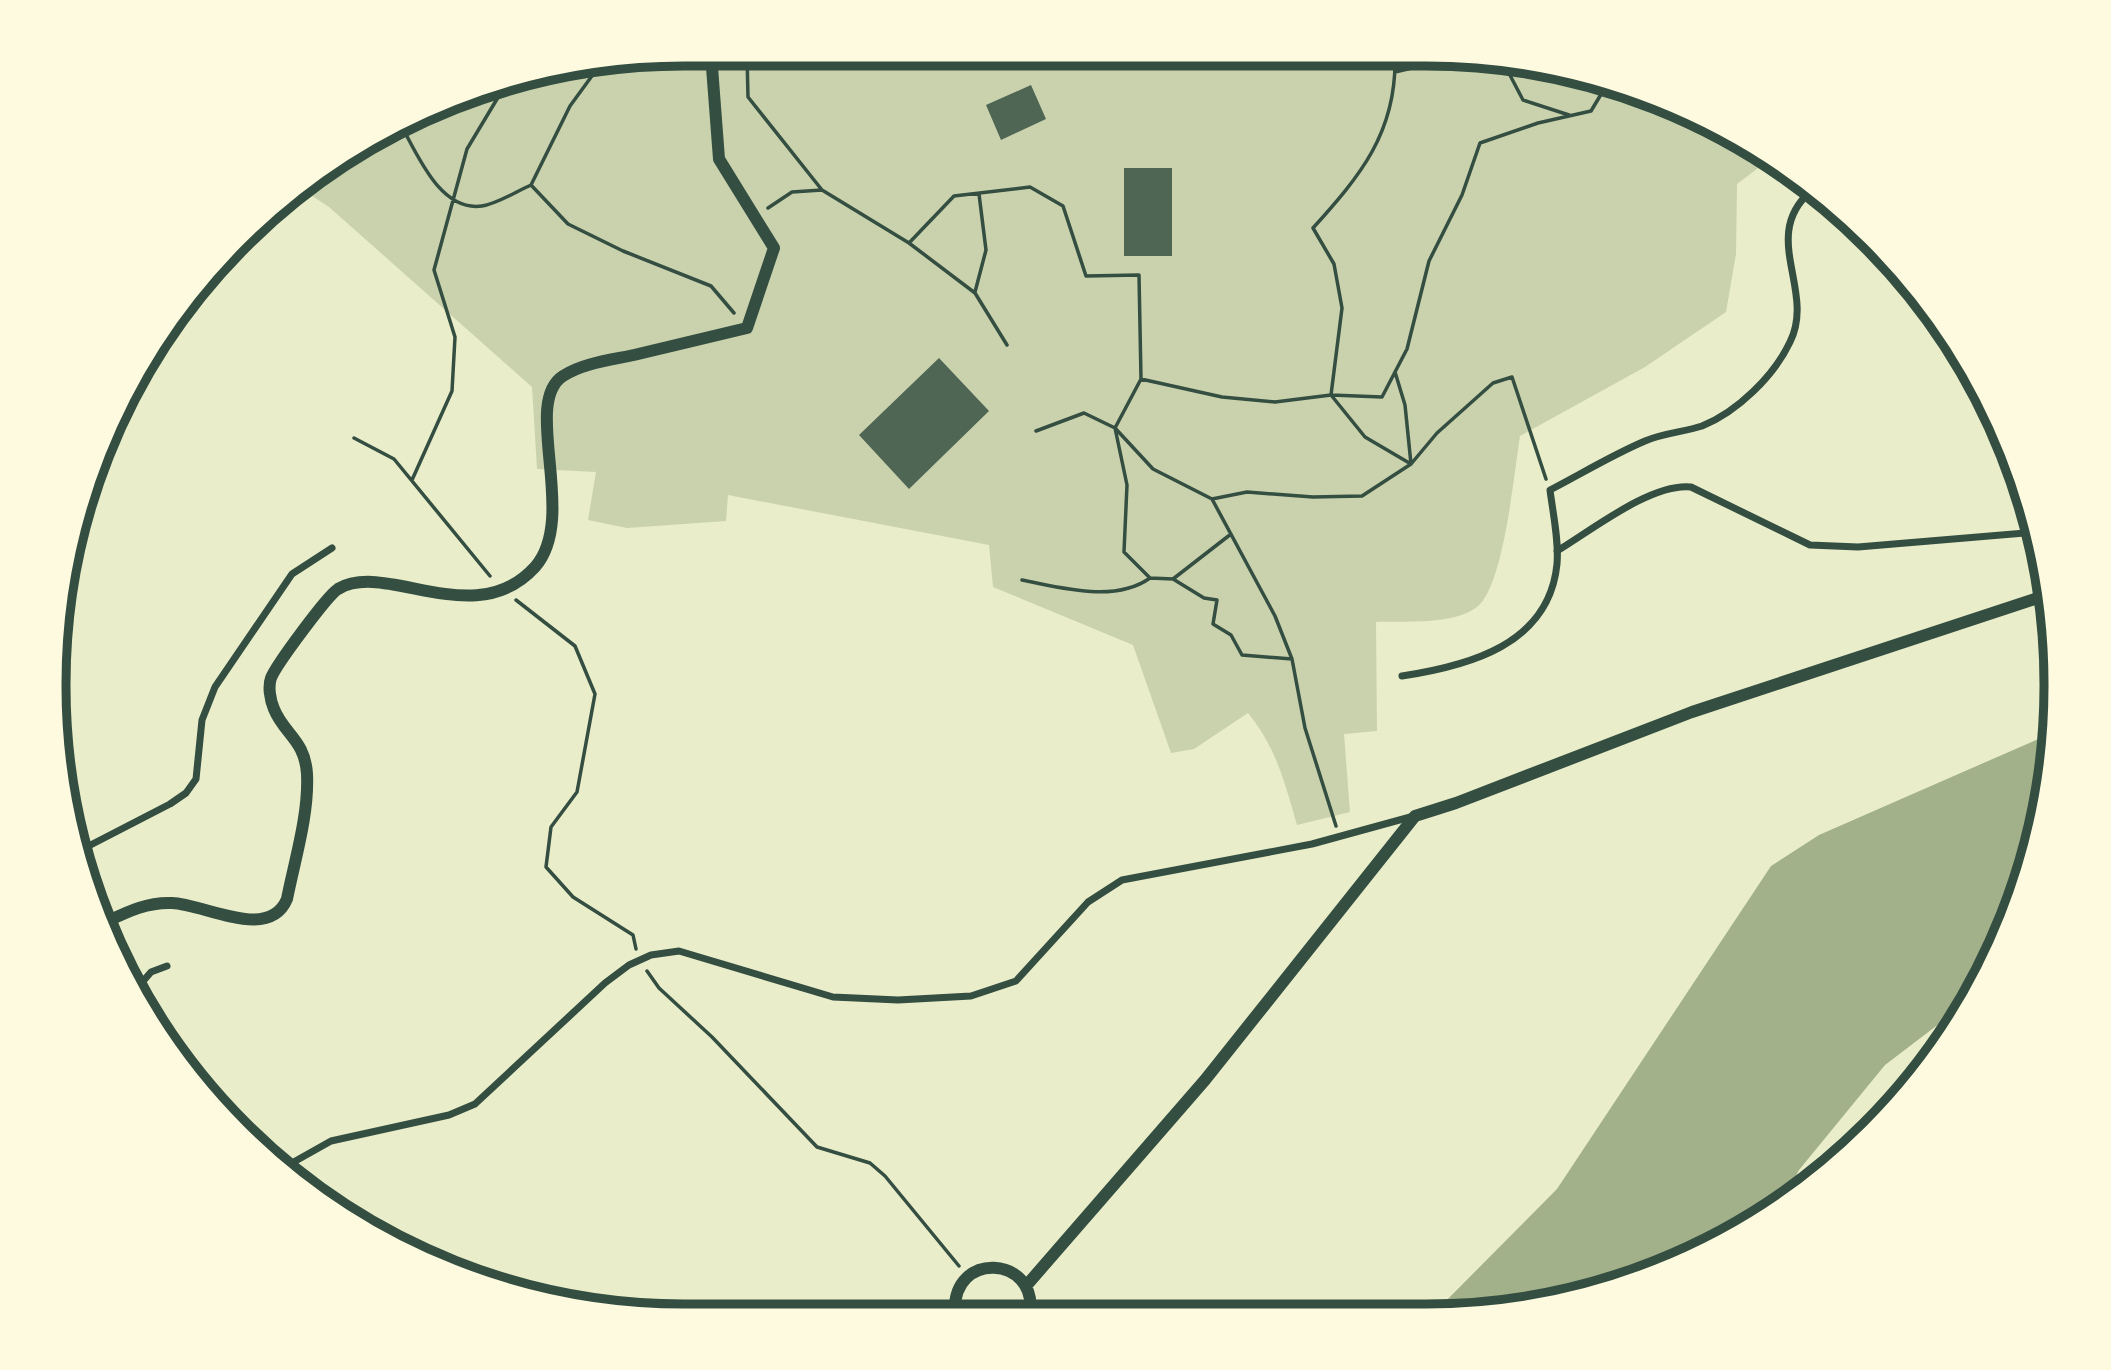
<svg xmlns="http://www.w3.org/2000/svg" width="2111" height="1370" viewBox="0 0 2111 1370" font-family="Inter,sans-serif">
<style>
.green{fill:#cad2ad}
.water{fill:#a3b18a}
.building{fill:#4f6655}
.lines{fill:none;stroke-linecap:round;stroke-linejoin:round}
.path{stroke:#344e41;stroke-width:3.5}
.minor{stroke:#344e41;stroke-width:7}
.tertiary{stroke:#344e41;stroke-width:12}
.rim{fill:none;stroke:#344e41;stroke-width:9}
</style>
<rect width="100%" height="100%" fill="#e9edc9"/>
<path class="green" d="M685,54L1509,60L1668,102L1765,163L1737,184L1736,254L1726,312L1645,367L1520,436C1514,473 1504,586 1477,607C1454,625 1404,621 1376,622L1377,731L1344,734L1350,812L1297,825C1285,783 1276,747 1248,713L1194,749L1171,753L1133,645L993,587L989,545L728,495L726,521L627,528L588,520L596,472L537,469L532,387L329,207L303,190L334,161L483,88Z"/>
<path class="water" d="M2052,733L2051,767L2023,887L1973,998L1885,1065L1799,1170L1782,1203L1705,1251L1589,1294L1467,1314H1433L1557,1189L1771,866L1819,835Z"/>
<path class="building" d="M1031,85L1046,119L1001,140L986,105Z
M1124,168H1172V256H1124Z
M939,358L989,411L909,489L859,435Z"/>
<g class="lines">
<path class="path" d="M747,55L748,97L822,190
M1502,60L1523,100L1569,115
M1395,72L1446,60H1496
M402,127C418,156 441,212 482,206C497,204 517,191 531,185L570,106L597,69
M531,185L568,224L623,251L711,286L734,313
M768,208L792,192L822,190L909,243L975,293L1007,345
M909,243L954,196L1030,187L1063,206L1086,276L1139,275L1141,379
M975,292L986,250L979,194
M1395,372L1405,405L1411,464L1365,437L1331,395L1382,397L1407,349L1429,261L1462,195L1480,143L1538,123L1591,111L1606,86
M1036,431L1084,413L1115,428L1127,485L1124,552L1150,578L1173,579L1204,598L1217,600L1213,624L1231,635L1242,655L1292,659
M354,438L394,459L490,576
M412,480L452,391L455,337L434,270L467,149L506,84
M1212,499L1247,492L1313,497L1362,496L1411,464L1437,433L1493,383L1512,377L1546,479
M1173,579L1231,534
M1022,580C1063,588 1115,603 1150,578
M516,600L575,646L595,694L577,792L551,827L546,867L573,897L633,935L636,949
M1336,826L1305,728L1292,659L1275,616L1212,499L1153,469L1115,428L1141,379L1222,397L1275,402L1331,395L1342,308L1334,264L1313,228C1360,176 1396,133 1395,59
M647,971L659,988L712,1037L817,1147L870,1163L885,1176L959,1266"/>
<path class="minor" d="M1557,551C1592,530 1651,483 1691,487L1810,545L1858,547L2037,532
M1402,676C1468,666 1549,645 1557,564C1559,540 1553,514 1550,490C1581,474 1612,455 1645,441C1663,433 1684,432 1702,426C1737,412 1774,376 1790,342C1816,290 1759,236 1811,191
M77,852L170,804L186,793L196,779L202,720L215,687L292,574L332,548
M138,987L151,972L167,966
M283,1168L331,1141L449,1115L475,1104L605,983L629,965L651,955L679,951L833,997L898,1000L971,996L1016,981L1088,902L1122,880L1312,844L1414,816"/>
<path class="tertiary" d="M108,921C129,911 148,902 172,903C205,904 269,942 287,899C295,859 309,814 307,774C305,740 284,734 274,709C270,700 268,686 271,678C276,665 327,596 338,589C386,560 475,633 535,567C579,517 521,403 563,376C583,363 611,360 634,355C672,346 709,337 747,328L774,248L719,159L711,54
M1026,1286L1205,1080L1415,816L1456,803L1692,712L2047,595
M955,1312C952,1250 1037,1256 1030,1312"/>
</g>
<path d="M0 0H2111V1370H0ZM684 66H1426A618 618 0 0 1 2044 684V686A618 618 0 0 1 1426 1304H684A618 618 0 0 1 66 686V684A618 618 0 0 1 684 66Z" fill="#fefae0" fill-rule="evenodd"/>
<path class="rim" d="M684 66H1426A618 618 0 0 1 2044 684V686A618 618 0 0 1 1426 1304H684A618 618 0 0 1 66 686V684A618 618 0 0 1 684 66Z"/>
</svg>
